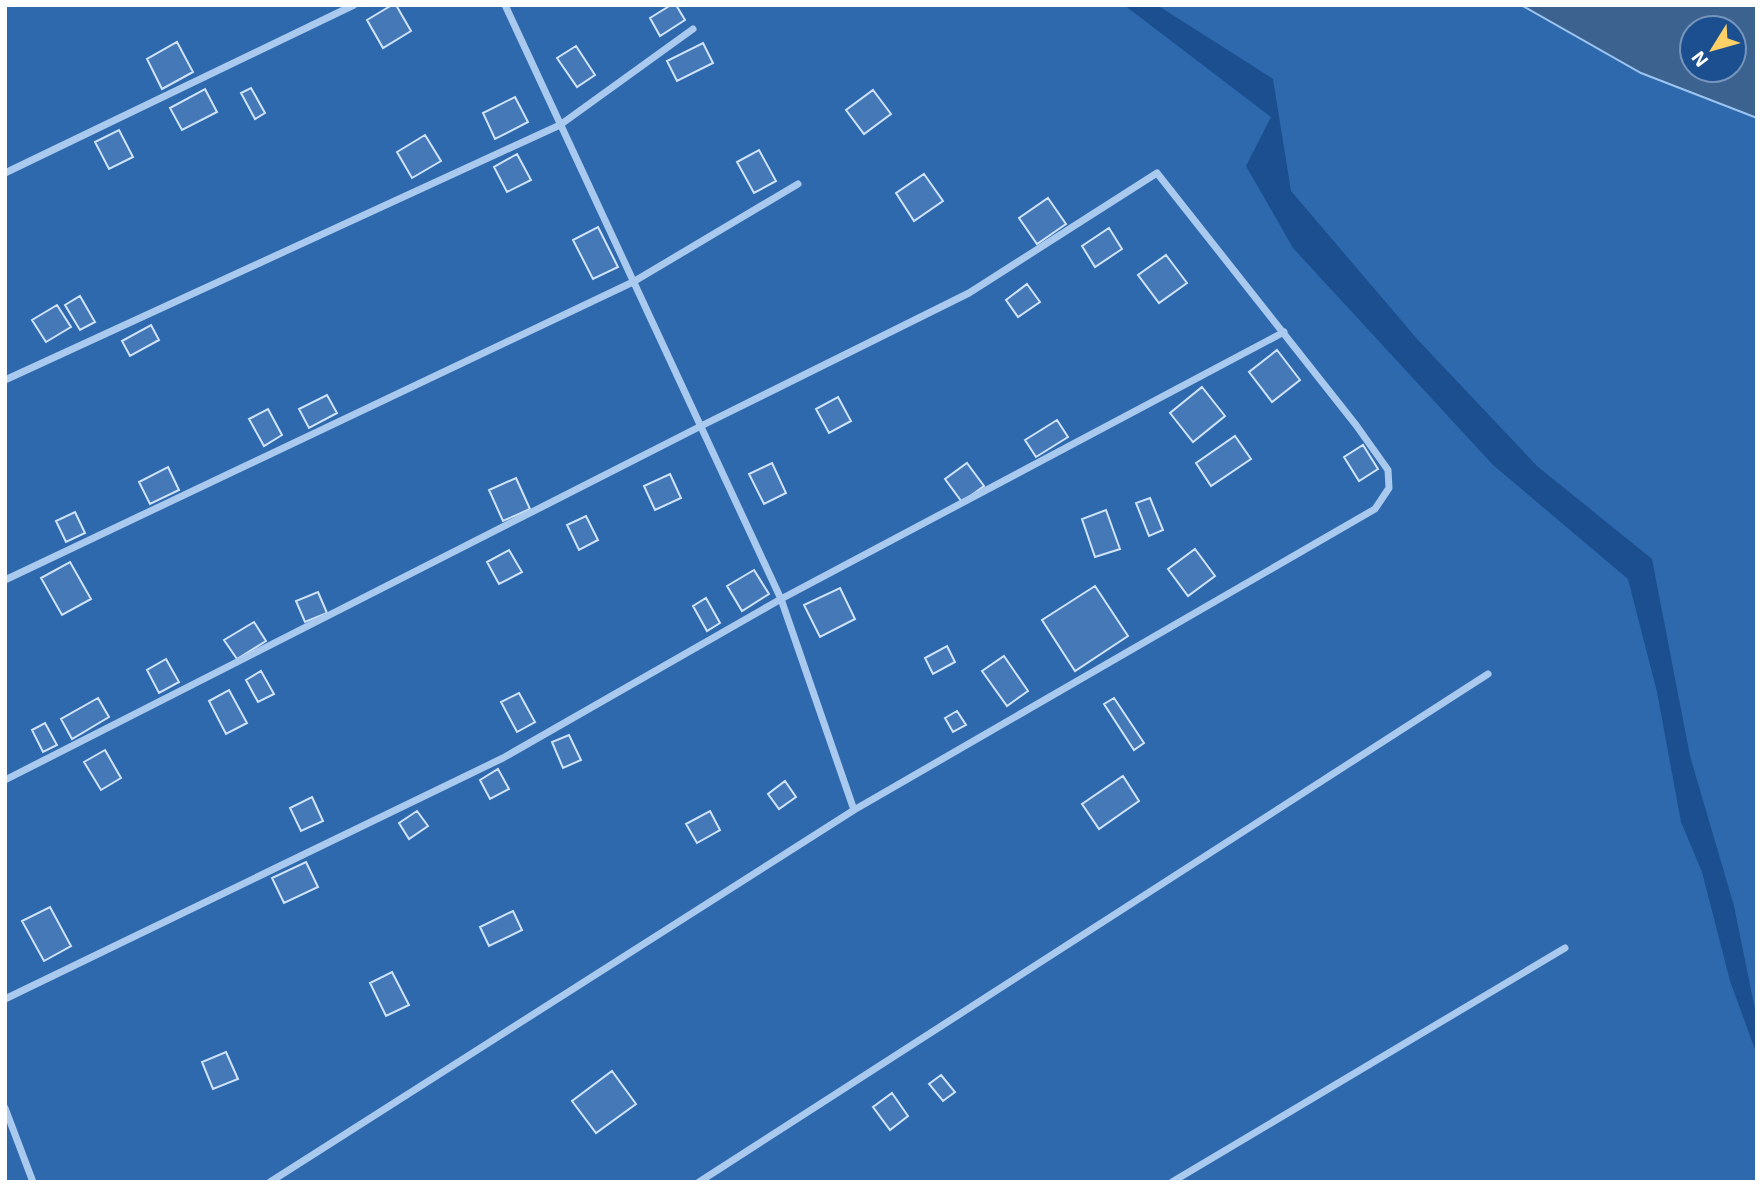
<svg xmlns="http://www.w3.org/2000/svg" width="1762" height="1187" viewBox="0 0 1762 1187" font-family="'Exo 2',sans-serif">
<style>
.green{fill:#2e69ad}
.water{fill:#3c6290;stroke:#9cc4f0;stroke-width:2;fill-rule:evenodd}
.building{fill:#4478b7;stroke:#cfe3fa;stroke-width:2}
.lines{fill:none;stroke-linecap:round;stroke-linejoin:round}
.street{stroke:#a9c9ee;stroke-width:7}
</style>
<rect width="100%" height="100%" fill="#1b4f8f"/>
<path class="green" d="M5,5H1124L1271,117L1246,166L1293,248L1493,465L1628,579L1657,692L1681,822L1702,872L1730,981L1757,1055V1182H5Z
M1157,5H1521L1641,73L1757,118V1019L1734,906L1690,756L1652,559L1537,466L1418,340L1291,191L1273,79Z"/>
<path class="water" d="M1521,5H1757V118L1641,73ZM1692,28H1734V70H1692Z"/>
<path class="building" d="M392,5H396L411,31L383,48L367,20Z
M671,5H676L685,20L660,36L650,18Z
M177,42L193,72L162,89L147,59Z
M703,43L713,63L677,81L667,61Z
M576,46L595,75L577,87L557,58Z
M251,88L265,113L255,119L241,93Z
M205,89L217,112L182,130L170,108Z
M873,90L891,114L864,134L846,110Z
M515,97L528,122L495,139L483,113Z
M119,130L133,157L109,169L95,142Z
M425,135L441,161L412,178L397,152Z
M759,150L776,181L754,193L737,162Z
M517,154L531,180L507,192L494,167Z
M924,174L943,201L914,221L896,193Z
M1048,198L1066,224L1037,244L1019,218Z
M598,227L618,267L593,279L573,240Z
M1109,228L1122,249L1095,267L1082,246Z
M1166,255L1187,283L1159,303L1138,275Z
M1027,284L1040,302L1018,317L1006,300Z
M80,296L95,322L80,330L65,305Z
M57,305L71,327L46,342L32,320Z
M151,325L159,340L130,356L122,341Z
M1277,350L1300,380L1272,402L1249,372Z
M1202,387L1225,416L1193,442L1170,413Z
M327,395L337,413L309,428L299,409Z
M838,397L851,421L829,433L816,409Z
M268,409L282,435L264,446L249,419Z
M1057,420L1068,437L1036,457L1025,440Z
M1235,436L1251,459L1211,486L1196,463Z
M1363,445L1378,469L1359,481L1344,457Z
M772,463L786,493L764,504L749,474Z
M967,463L984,486L962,502L945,479Z
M168,467L179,490L150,504L139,482Z
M670,474L681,498L655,510L644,486Z
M516,478L530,509L503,521L489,490Z
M1150,498L1163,530L1149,536L1136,503Z
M1106,510L1120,549L1095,557L1082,519Z
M75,512L85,533L66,542L56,521Z
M586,516L598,540L579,550L567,525Z
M1195,549L1215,576L1188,596L1168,569Z
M509,550L522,572L499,584L487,562Z
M70,562L91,599L62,615L41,578Z
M754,570L769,594L742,611L727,586Z
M1095,586L1128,636L1075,671L1042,620Z
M840,588L855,619L820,637L804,605Z
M318,592L327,613L305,622L296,601Z
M706,598L720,623L707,631L693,606Z
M254,622L266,641L237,659L224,640Z
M947,646L955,662L933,674L925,658Z
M1004,656L1028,691L1007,706L982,671Z
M166,659L179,682L159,693L147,670Z
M261,671L274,694L258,702L246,680Z
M229,690L247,723L226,734L209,701Z
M519,693L535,722L517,732L501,702Z
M98,698L109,717L72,739L61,719Z
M1114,698L1144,743L1134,750L1104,704Z
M957,711L966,725L953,732L945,718Z
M45,723L57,745L43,752L32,730Z
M569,735L581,760L563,768L552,742Z
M105,750L121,778L101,790L84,762Z
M498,769L509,789L490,799L480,780Z
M1123,776L1139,801L1099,829L1082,804Z
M785,781L796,797L779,809L768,794Z
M312,797L323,821L301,831L290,808Z
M417,811L428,826L409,839L399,823Z
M710,811L720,830L697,843L686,824Z
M306,862L318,887L284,903L272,878Z
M50,907L71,946L44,961L22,921Z
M513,911L522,930L489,946L480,927Z
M392,972L409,1005L386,1016L370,983Z
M226,1052L238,1079L213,1089L202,1062Z
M612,1071L636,1104L596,1133L572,1101Z
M941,1075L955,1092L943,1101L929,1084Z
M892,1093L908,1116L890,1130L873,1107Z"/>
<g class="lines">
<path class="street" d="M505,5L781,599L854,810
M5,173L354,5
M5,380L560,125L693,29
M5,580L633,282L798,184
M5,780L701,426L969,293L1157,173L1356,425L1388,470L1389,488L1375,509L854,810L270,1182
M5,999L503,758L781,599L1284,332
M5,1108L33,1182
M699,1182L1488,674
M1172,1182L1565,948"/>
</g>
<rect width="1762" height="1187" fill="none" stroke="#ffffff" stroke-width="14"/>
<g transform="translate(1713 49) rotate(233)"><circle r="33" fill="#1b4f8f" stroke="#7695bc" stroke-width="2"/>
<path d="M0-5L12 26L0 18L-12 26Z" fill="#ffd166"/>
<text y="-10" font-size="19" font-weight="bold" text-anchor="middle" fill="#ffffff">N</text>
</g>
</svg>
